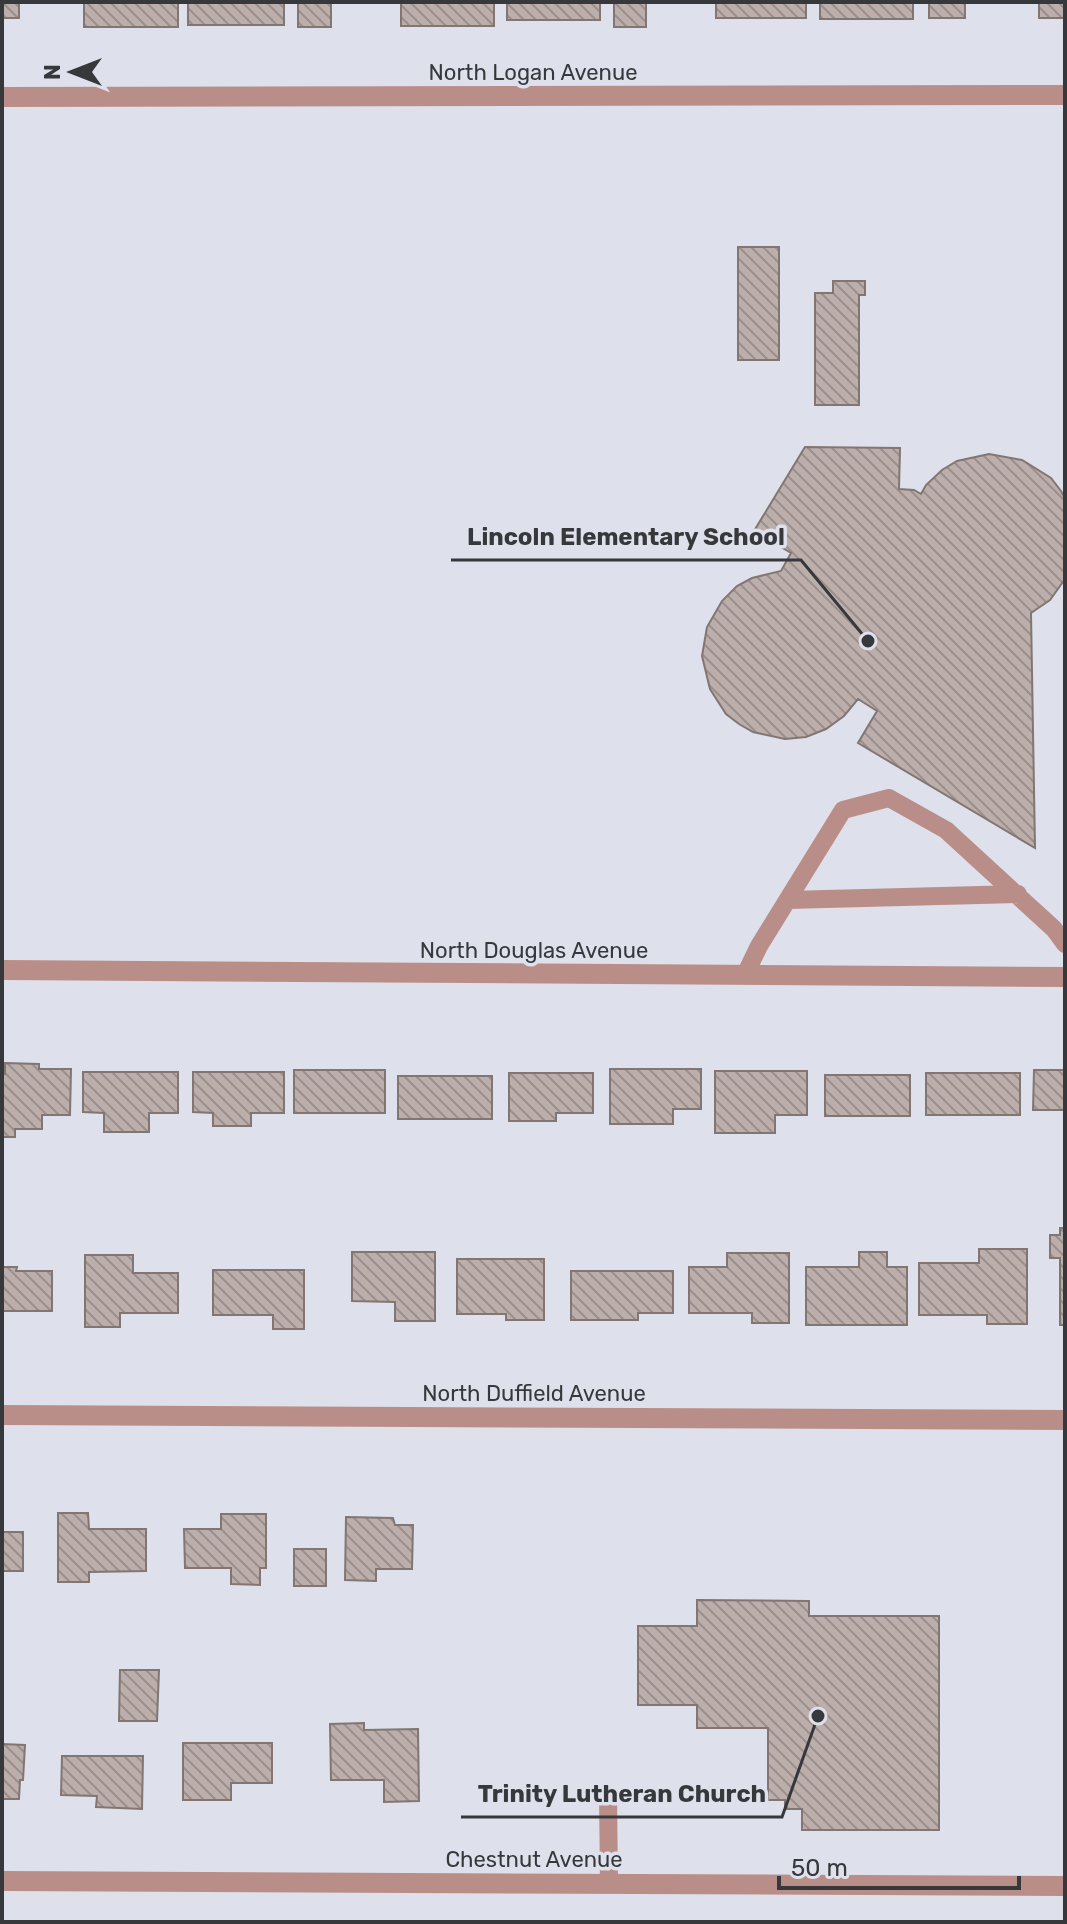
<svg xmlns="http://www.w3.org/2000/svg" width="1067" height="1924" viewBox="0 0 1067 1924" font-family="Rubik,sans-serif">
<style>
.building{fill:url(#building-back-hatch);stroke:#817672;stroke-width:2}
.lines{fill:none;stroke-linecap:round;stroke-linejoin:round}
.service{stroke:#ba8e88;stroke-width:18}
.minor{stroke:#ba8e88;stroke-width:20}
.labels{text-anchor:middle;dominant-baseline:central;stroke-width:7;stroke-linejoin:round;paint-order:stroke}
.street-label{font-size:22px;fill:#37383c;stroke:#dee1ec}
.leader{fill:none;stroke:#37383c;stroke-width:3}
.callout-dot{fill:#37383c;stroke:#dee1ec;stroke-width:3}
.callout-label{font-size:24px;text-anchor:middle;font-weight:bold;fill:#37383c;stroke:#dee1ec;stroke-width:7;stroke-linejoin:round;paint-order:stroke}
</style>
<defs>
<pattern id="building-back-hatch" width="6" height="6" patternUnits="userSpaceOnUse" patternTransform="scale(2)"><rect width="6" height="6" fill="#bcafab"/><path d="M-1 5l2 2M0 0l6 6M5-1l2 2" fill="none" stroke="#9a8f8c"/></pattern>
</defs>
<rect width="100%" height="100%" fill="#dee1ec"/>
<path class="building" d="M2,2H19V18H2Z
M84,2H178V27H84Z
M188,2H284V25H188Z
M298,2H331V27H298Z
M401,2H494V26H401Z
M507,2H600V20H507Z
M614,2H646V27H614Z
M716,2H806V18H716Z
M820,2H913V19H820Z
M929,2H965V18H929Z
M1039,2H1065V18H1039Z
M738,247H779V360H738Z
M833,281H865V295H859V405H815V293H833Z
M805,447L900,448L899,489L914,490L921,494L926,485L942,470L957,461L989,454L1022,460L1051,478L1061,491L1065,498V579L1050,600L1031,613L1035,848L858,743L877,711L858,699L844,716L826,729L806,737L785,739L753,732L739,724L726,714L710,689L702,656L707,627L722,601L737,586L752,578L781,571L791,553L754,531Z
M5,1063L39,1064V1069H71L70,1115H42V1129H15V1137H2V1074H5Z
M610,1069H701V1109H673V1124H610Z
M294,1070H385V1113H294Z
M1034,1070H1065V1110H1033Z
M715,1071H807V1115H775V1133H715Z
M83,1072H178V1113H149V1132H104V1113L83,1112Z
M193,1072H284V1113H251V1126H213V1113L193,1112Z
M509,1073H593V1113H556V1121H509Z
M926,1073H1020V1115H926Z
M825,1075H910V1116H825Z
M398,1076H492V1119H398Z
M1060,1228H1065V1325H1060V1258H1050V1235H1060Z
M979,1249H1027V1324H987V1315H919V1263H979Z
M352,1252H435V1321H395V1302L352,1301Z
M859,1252H887V1267H907V1325H806V1267H859Z
M727,1253H789V1323H752V1313H689V1267H727Z
M85,1255H133V1273H178V1313H120V1327H85Z
M457,1259H544V1320H506V1314H457Z
M2,1267H17L16,1271H52V1311H2Z
M213,1270H304V1329H273V1315H213Z
M571,1271H673V1313H638V1320H571Z
M58,1513H88L89,1529H146V1571L89,1572V1582H58Z
M221,1514H266V1568H260V1585L231,1584V1568H185L184,1529H221Z
M346,1517L393,1518L395,1525H413L412,1569H376V1581L345,1580Z
M2,1532H23V1571H2Z
M294,1549H326V1586H294Z
M697,1600L809,1601V1616H939V1830H802V1809H785V1800H768V1728H697V1705H638V1626H697Z
M120,1670H159L157,1721H119Z
M364,1723V1730L418,1729L419,1801L384,1802V1780H331L330,1724Z
M183,1743H272V1783H231V1800H183Z
M2,1744L25,1745L23,1780H20L19,1799H2Z
M62,1756H143L142,1809L96,1807L97,1796L61,1795Z"/>
<g class="lines">
<path class="service" d="M788,900L1018,894
M745,975L759,946L843,810L889,798L946,830L1054,929L1065,944
M608,1794L609,1884"/>
<path class="minor" d="M2,97L1065,95
M2,970L1065,977
M2,1415L1065,1420
M2,1881L1065,1886"/>
</g>
<g class="labels">
<g class="street-label">
<text x="533" y="72">North Logan Avenue</text>
<text x="534" y="950">North Douglas Avenue</text>
<text x="534" y="1393">North Duffield Avenue</text>
<text x="534" y="1859">Chestnut Avenue</text>
</g>
</g>
<path class="leader" d="M868 641L801 560H451M818 1716L782 1817H461"/>
<g class="callout-dot">
<circle cx="868" cy="641" r="8"/>
<circle cx="818" cy="1716" r="8"/>
</g>
<g class="callout-label">
<text x="626" y="545">Lincoln Elementary School</text>
<text x="622" y="1802">Trinity Lutheran Church</text>
</g>
<rect width="1067" height="1924" fill="none" stroke="#37383c" stroke-width="8"/>
<g transform="translate(72 72) rotate(270)" stroke="#dee1ec" stroke-width="6" paint-order="stroke">
<path d="M0-6L14 30L0 20L-14 30Z" fill="#37383c"/>
<text y="-12" font-size="22" font-weight="bold" text-anchor="middle" fill="#37383c">N</text>
</g>
<path d="M779 1876v12h240v-12" fill="none" stroke="#37383c" stroke-width="4"/>
<text x="791" y="1876" font-size="24" fill="#37383c" stroke="#dee1ec" stroke-width="6" paint-order="stroke">50 m</text>
</svg>
